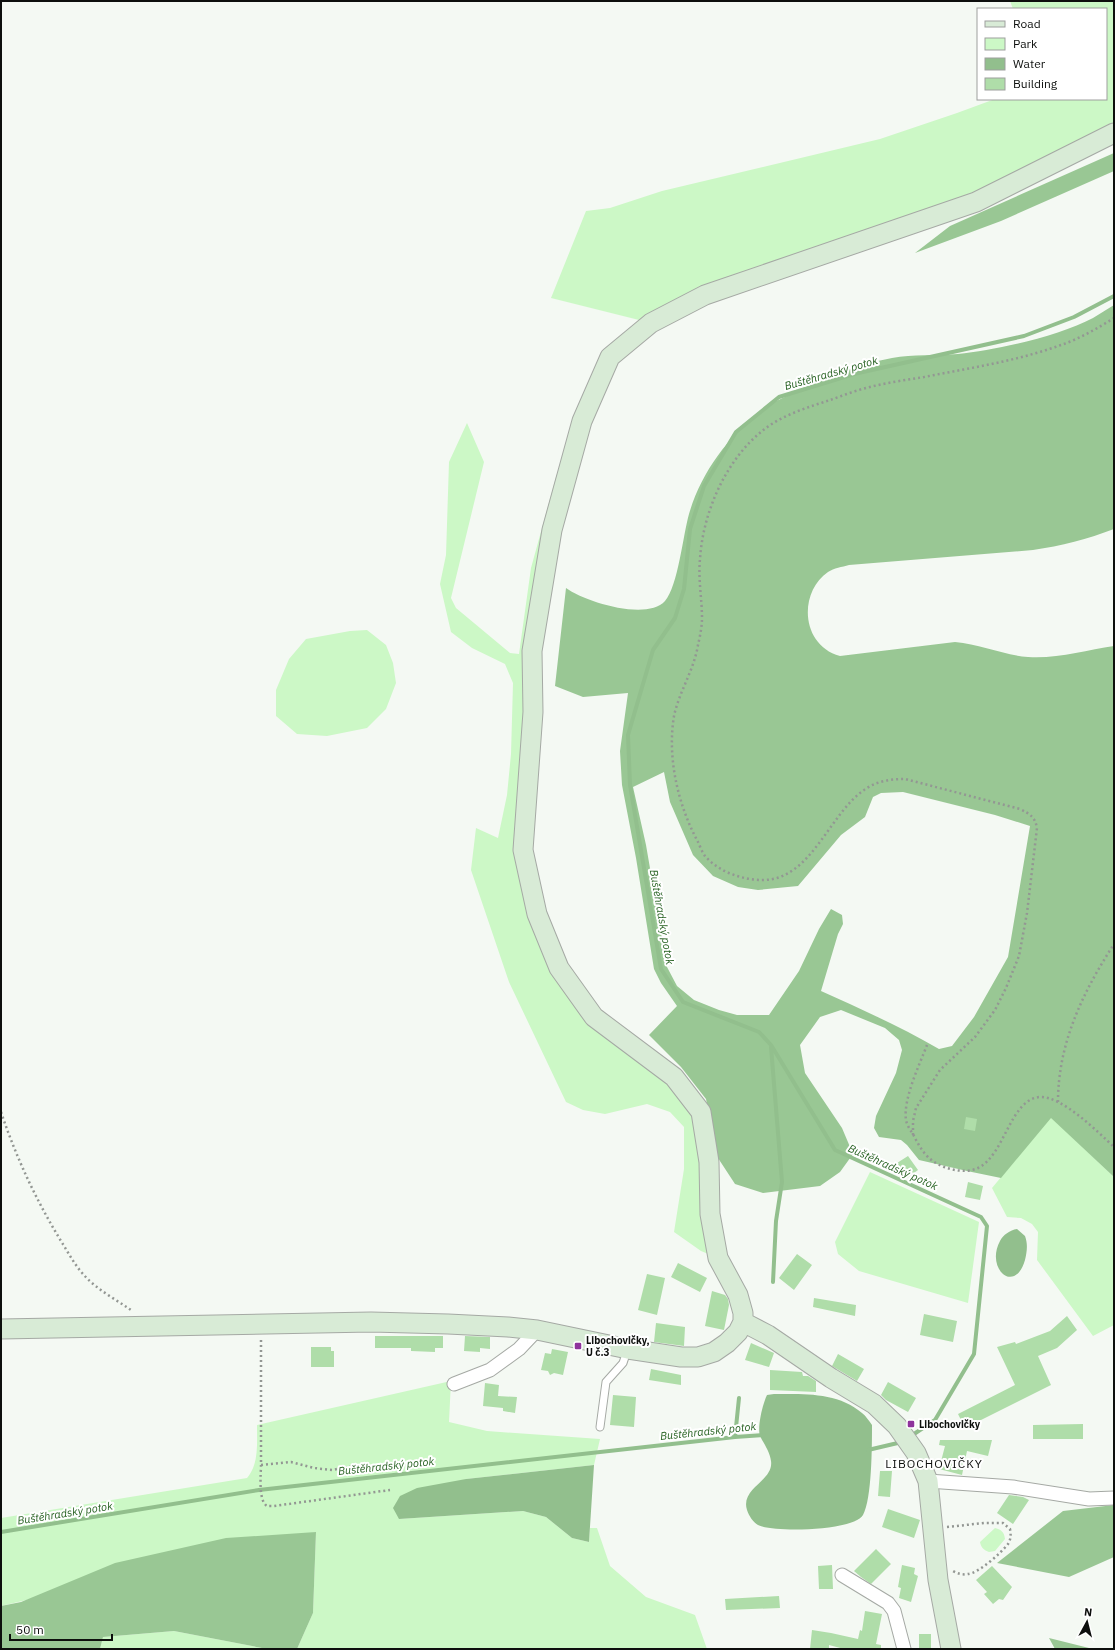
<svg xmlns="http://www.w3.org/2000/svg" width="1115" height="1650" viewBox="0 0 1115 1650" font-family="'IBM Plex Sans',sans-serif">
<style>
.green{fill:#ccf8c6}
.forest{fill:#99c794;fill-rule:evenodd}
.water{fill:#92bf8d}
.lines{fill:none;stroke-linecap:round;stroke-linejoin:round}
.stream{stroke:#92bf8d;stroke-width:4}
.building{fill:#afdda9}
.lane-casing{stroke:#a5a9a4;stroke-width:9}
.street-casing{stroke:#a5a9a4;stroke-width:15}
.secondary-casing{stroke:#a5a9a4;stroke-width:21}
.path{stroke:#939793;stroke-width:2.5;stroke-dasharray:2 3;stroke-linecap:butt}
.lane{stroke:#fff;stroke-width:7}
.street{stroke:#fff;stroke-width:13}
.secondary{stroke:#d8ebd6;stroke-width:19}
.poi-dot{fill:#8e329c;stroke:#fff;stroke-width:1.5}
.labels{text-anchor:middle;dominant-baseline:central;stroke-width:4;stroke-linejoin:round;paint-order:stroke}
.poi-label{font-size:10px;font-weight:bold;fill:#0d0f0d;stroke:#fff;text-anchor:start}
.water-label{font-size:11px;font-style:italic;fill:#235f1e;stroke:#fff}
.quarter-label{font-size:12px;letter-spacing:1px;fill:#0d0f0d;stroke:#fff}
</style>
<rect width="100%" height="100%" fill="#f4f9f3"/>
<path class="green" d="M1010,1H1114V133L976,202L651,323L551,298L586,211L610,208L662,191L880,139L957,113L995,99H1106V9H1013Z
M579,406L552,530L523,850L559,968L701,1112L718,1258L701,1251L674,1232L684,1169V1127L670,1112L647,1104L605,1114L583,1110L566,1102L509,982L471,870L476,828L498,838L507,795L511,754L513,683L505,664L472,648L451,632L440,584L446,555L449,462L467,423L484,462L451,598L456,608L510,653L519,654L531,568L556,477Z
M367,630L386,645L393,663L396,683L386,709L367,728L327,736L297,734L276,716V690L289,659L306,639L350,631Z
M1051,1117L1114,1177V1325L1093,1336L1037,1260L1038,1232L1032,1224L1021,1218L1007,1217L992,1188Z
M870,1172L979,1222L968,1303L859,1271L838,1254L835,1242Z
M451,1381L449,1422L487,1431L600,1439L594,1465L466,1479L399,1519L523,1511L546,1517L572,1538L589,1542L590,1528H597L610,1566L646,1597L695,1615L707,1649H297L313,1613L316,1532L1,1606V1518L247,1478C259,1465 257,1442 257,1425Z
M995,1528C1002,1530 1004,1532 1005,1539L995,1551L989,1552C984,1550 981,1548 980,1542Z
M174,1631L267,1649H100L103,1637Z"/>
<path class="forest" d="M1114,153V171L1001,221L915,253L950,226Z
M1114,305V529C1088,539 1061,546 1033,550L849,565C842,567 834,568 828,572C798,593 801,645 840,656L955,642C980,644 1003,655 1028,657C1057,659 1086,650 1114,646V1177L1051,1118L1001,1178L967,1171L919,1160L907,1145L901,1140L879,1137L874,1128L876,1116L896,1073L902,1050L899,1040L885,1028L841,1010L820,1017L800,1045L805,1073L842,1128L853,1154L840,1172L820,1186L763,1193L735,1184L718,1158L706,1099L681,1067L649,1035L677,1006L661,983L654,969L636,858L622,785L620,751L628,693L583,697L555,686L566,588C585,602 647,621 665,601C678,586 683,535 689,514C701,473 727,438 760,412C772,401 788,396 803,389C832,375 860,364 892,358C913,354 936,356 958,354C997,350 1059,336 1093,318C1100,314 1107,309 1114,305ZM664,772L670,802L693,855L713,876L738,887L758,890L798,886L841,835L865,817L873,797L881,793L903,792L995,815L1030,826L1008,957L974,1017L952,1046L939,1049C901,1027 861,1009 821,991L838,934L843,924L842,915L831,909L819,929L799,971L769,1015H737L719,1010L694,1000L677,986L667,967L646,845L633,787Z
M1114,1505V1557L1069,1577L997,1563L1063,1511Z
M316,1532L313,1613L297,1649H267L174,1631L103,1637L100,1649H1V1606L21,1602L115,1563L226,1538Z
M1049,1638L1093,1649H1055Z"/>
<path class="water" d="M1017,1229L1025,1236C1028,1244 1027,1252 1025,1260C1015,1295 985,1269 1000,1241C1003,1235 1010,1230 1017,1229Z
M774,1394C804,1394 838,1392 862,1413C866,1416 869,1421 872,1425C872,1445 872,1499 863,1515C854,1531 773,1533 758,1525C753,1522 749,1516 747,1510C740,1488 774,1481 771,1461C770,1452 764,1444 760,1436C757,1427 763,1403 767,1395Z
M594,1465L589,1542L572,1538L546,1517L523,1511L399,1519L393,1508L400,1496L417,1488L466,1479Z"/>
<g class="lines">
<path class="stream" d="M771,1047L782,1182L776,1221L773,1282
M911,1436L935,1420L974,1354L987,1226L981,1217L835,1150L771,1045L759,1032L683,1002L661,969L630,785L628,735L653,650L675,618L684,589L690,529L704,486L736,432L779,397L854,374L1024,336L1074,317L1114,296
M735,1437L739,1398
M868,1450L902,1442
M1,1532L259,1490L735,1437L764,1435"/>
</g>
<path class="building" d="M966,1117L977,1119L975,1131L964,1129Z
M908,1156L918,1170L907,1178L897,1163Z
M968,1182L983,1186L980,1200L965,1197Z
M797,1254L812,1265L794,1290L779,1278Z
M678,1263L707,1278L700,1292L671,1277Z
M647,1274L665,1278L657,1315L638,1310Z
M712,1291L725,1295L728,1299L729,1305L724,1330L705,1326Z
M814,1298L856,1305L855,1316L813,1307Z
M924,1314L957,1321L953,1342L920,1335Z
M1067,1316L1077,1330L1057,1348L1038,1356L1051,1385L965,1428L958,1414L1015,1385L997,1347L1015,1342L1016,1344L1050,1331Z
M656,1323L685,1327L684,1346L654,1342Z
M375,1336H443V1348H435V1352L411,1351V1348H375Z
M465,1336L490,1337V1349L480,1348V1352L464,1351Z
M751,1343L774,1353L769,1367L745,1360Z
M311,1347H331V1351H334V1367H311Z
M552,1349L568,1352L563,1375L554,1373L550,1375L548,1371L541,1370L545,1353L551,1354Z
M838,1354L864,1369L857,1381L832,1366Z
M651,1369L681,1375V1385L649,1380Z
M770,1370L802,1372L803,1376H808L816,1381V1392L770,1390Z
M888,1382L916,1398L908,1412L886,1400L881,1395Z
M485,1383L499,1385L498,1396L517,1397L515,1413L503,1411V1408L483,1406Z
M613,1395L636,1397L634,1427L610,1425Z
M1083,1424V1439H1033V1425Z
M940,1440H992L988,1456L967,1451L962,1475L939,1469L945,1446L939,1445Z
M880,1471H892L890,1497L878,1496Z
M1009,1495L1023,1497L1029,1500L1013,1524L997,1513Z
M888,1509L920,1520L914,1538L882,1527Z
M876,1549L891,1564L871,1584L861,1577L854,1571Z
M832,1565L833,1589H819L818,1566Z
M902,1565L915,1568L914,1574L918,1576L911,1602L899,1598L901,1588L898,1587Z
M992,1566L1012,1587L1003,1600L999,1599L993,1604L984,1594L987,1592L976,1580Z
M779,1596L780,1608L726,1610L725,1599Z
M865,1611L882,1614L876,1644L881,1645V1649H844L829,1645V1649H810L812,1630L831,1633L858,1639L860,1630L862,1631Z
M919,1634H931V1649H919Z"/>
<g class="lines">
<g class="lane-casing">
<path id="lane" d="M600,1427L606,1382L623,1363L627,1351"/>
</g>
<g class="street-casing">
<path id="street" d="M454,1384L490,1370L519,1349L537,1330
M928,1481L1013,1487L1089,1499L1114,1498
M842,1575L888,1603L894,1611L904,1649"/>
</g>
<g class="secondary-casing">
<path id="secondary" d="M743,1322L768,1335L831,1378L874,1404L897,1426L916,1453L928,1481L938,1580L951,1649
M1,1329L371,1322L448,1324L508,1327L537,1330L628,1349L681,1357H698L714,1352L727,1343L738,1332L743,1322V1313L738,1295L718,1258L710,1214L709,1162L701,1112L674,1077L594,1017L559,968L537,914L523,850L533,712L532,651L552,530L582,421L610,357L651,323L705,295L976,202L1114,133"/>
</g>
<path class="path" d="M927,1045C919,1066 903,1099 906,1120C907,1125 910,1130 913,1134C917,1142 921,1150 928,1157C939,1168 963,1175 978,1168C1005,1155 1010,1099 1040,1097C1062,1096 1098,1132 1114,1147
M1058,1102C1058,1043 1083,992 1114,944
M1,1112C16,1157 36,1200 61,1241C68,1252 74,1264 83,1274C96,1289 115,1299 131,1310
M913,1135V1121L916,1108L940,1070L975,1037L995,1010L1006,988L1019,956L1027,913L1037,828C1035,817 1030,814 1020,809L905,779C891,779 876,781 864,790C829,814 811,880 763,880C742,880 719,872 705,856C702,852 700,846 698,842C678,805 667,758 674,716C679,692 694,670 698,645C700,636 702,627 702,618C702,599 698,579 700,559C703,511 727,457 766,428C785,414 809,407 830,400C842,396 854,391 866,388C885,383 905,380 924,377C970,368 1017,361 1061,345C1079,339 1098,328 1114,318
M261,1340V1465L291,1462L314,1468L332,1470L359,1465
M261,1465C261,1473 258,1501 267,1506C268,1506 273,1506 274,1506L390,1490
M947,1527L984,1523H1003L1010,1529C1011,1535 1011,1539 1008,1544C1001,1553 979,1573 968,1574C963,1575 958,1574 953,1571"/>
<use href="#lane" class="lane"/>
<use href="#street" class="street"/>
<use href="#secondary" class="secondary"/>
</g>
<g class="poi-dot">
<rect x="574" y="1342" width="8" height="8" rx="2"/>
<rect x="907" y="1420" width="8" height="8" rx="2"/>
</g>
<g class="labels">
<g class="poi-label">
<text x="586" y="1340">Libochovičky,<tspan x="586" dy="12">U č.3</tspan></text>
<text x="919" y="1424">Libochovičky</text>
</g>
<g class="water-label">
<text transform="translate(831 373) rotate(-16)">Buštěhradský potok</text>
<text transform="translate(662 917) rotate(80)">Buštěhradský potok</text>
<text transform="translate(893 1167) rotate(24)">Buštěhradský potok</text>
<text transform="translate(708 1431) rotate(-6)">Buštěhradský potok</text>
<text transform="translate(386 1466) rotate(-6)">Buštěhradský potok</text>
<text transform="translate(65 1513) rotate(-9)">Buštěhradský potok</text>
</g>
<g class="quarter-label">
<text x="934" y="1463">LIBOCHOVIČKY</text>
</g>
</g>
<rect width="1115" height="1650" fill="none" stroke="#0d0f0d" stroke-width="4"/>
<rect x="977" y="8" width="130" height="92" fill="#ffffff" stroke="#9e9f9e"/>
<rect x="985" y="21" width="20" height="6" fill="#d8ebd6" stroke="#9e9f9e"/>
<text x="1013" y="28" font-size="12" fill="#0d0f0d">Road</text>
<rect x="985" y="38" width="20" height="12" fill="#ccf8c6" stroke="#9e9f9e"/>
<text x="1013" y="48" font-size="12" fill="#0d0f0d">Park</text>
<rect x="985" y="58" width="20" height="12" fill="#92bf8d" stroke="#9e9f9e"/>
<text x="1013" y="68" font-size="12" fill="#0d0f0d">Water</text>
<rect x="985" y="78" width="20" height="12" fill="#afdda9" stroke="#9e9f9e"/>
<text x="1013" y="88" font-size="12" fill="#0d0f0d">Building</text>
<g transform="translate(1087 1622) rotate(7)" stroke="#ffffff" stroke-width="3" paint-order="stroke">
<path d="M0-3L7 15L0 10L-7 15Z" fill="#0d0f0d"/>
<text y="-6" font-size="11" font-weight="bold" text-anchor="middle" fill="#0d0f0d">N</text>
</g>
<path d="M10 1634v6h102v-6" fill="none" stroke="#0d0f0d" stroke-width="2"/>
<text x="16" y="1634" font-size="12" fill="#0d0f0d" stroke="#ffffff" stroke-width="3" paint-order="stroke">50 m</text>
</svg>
